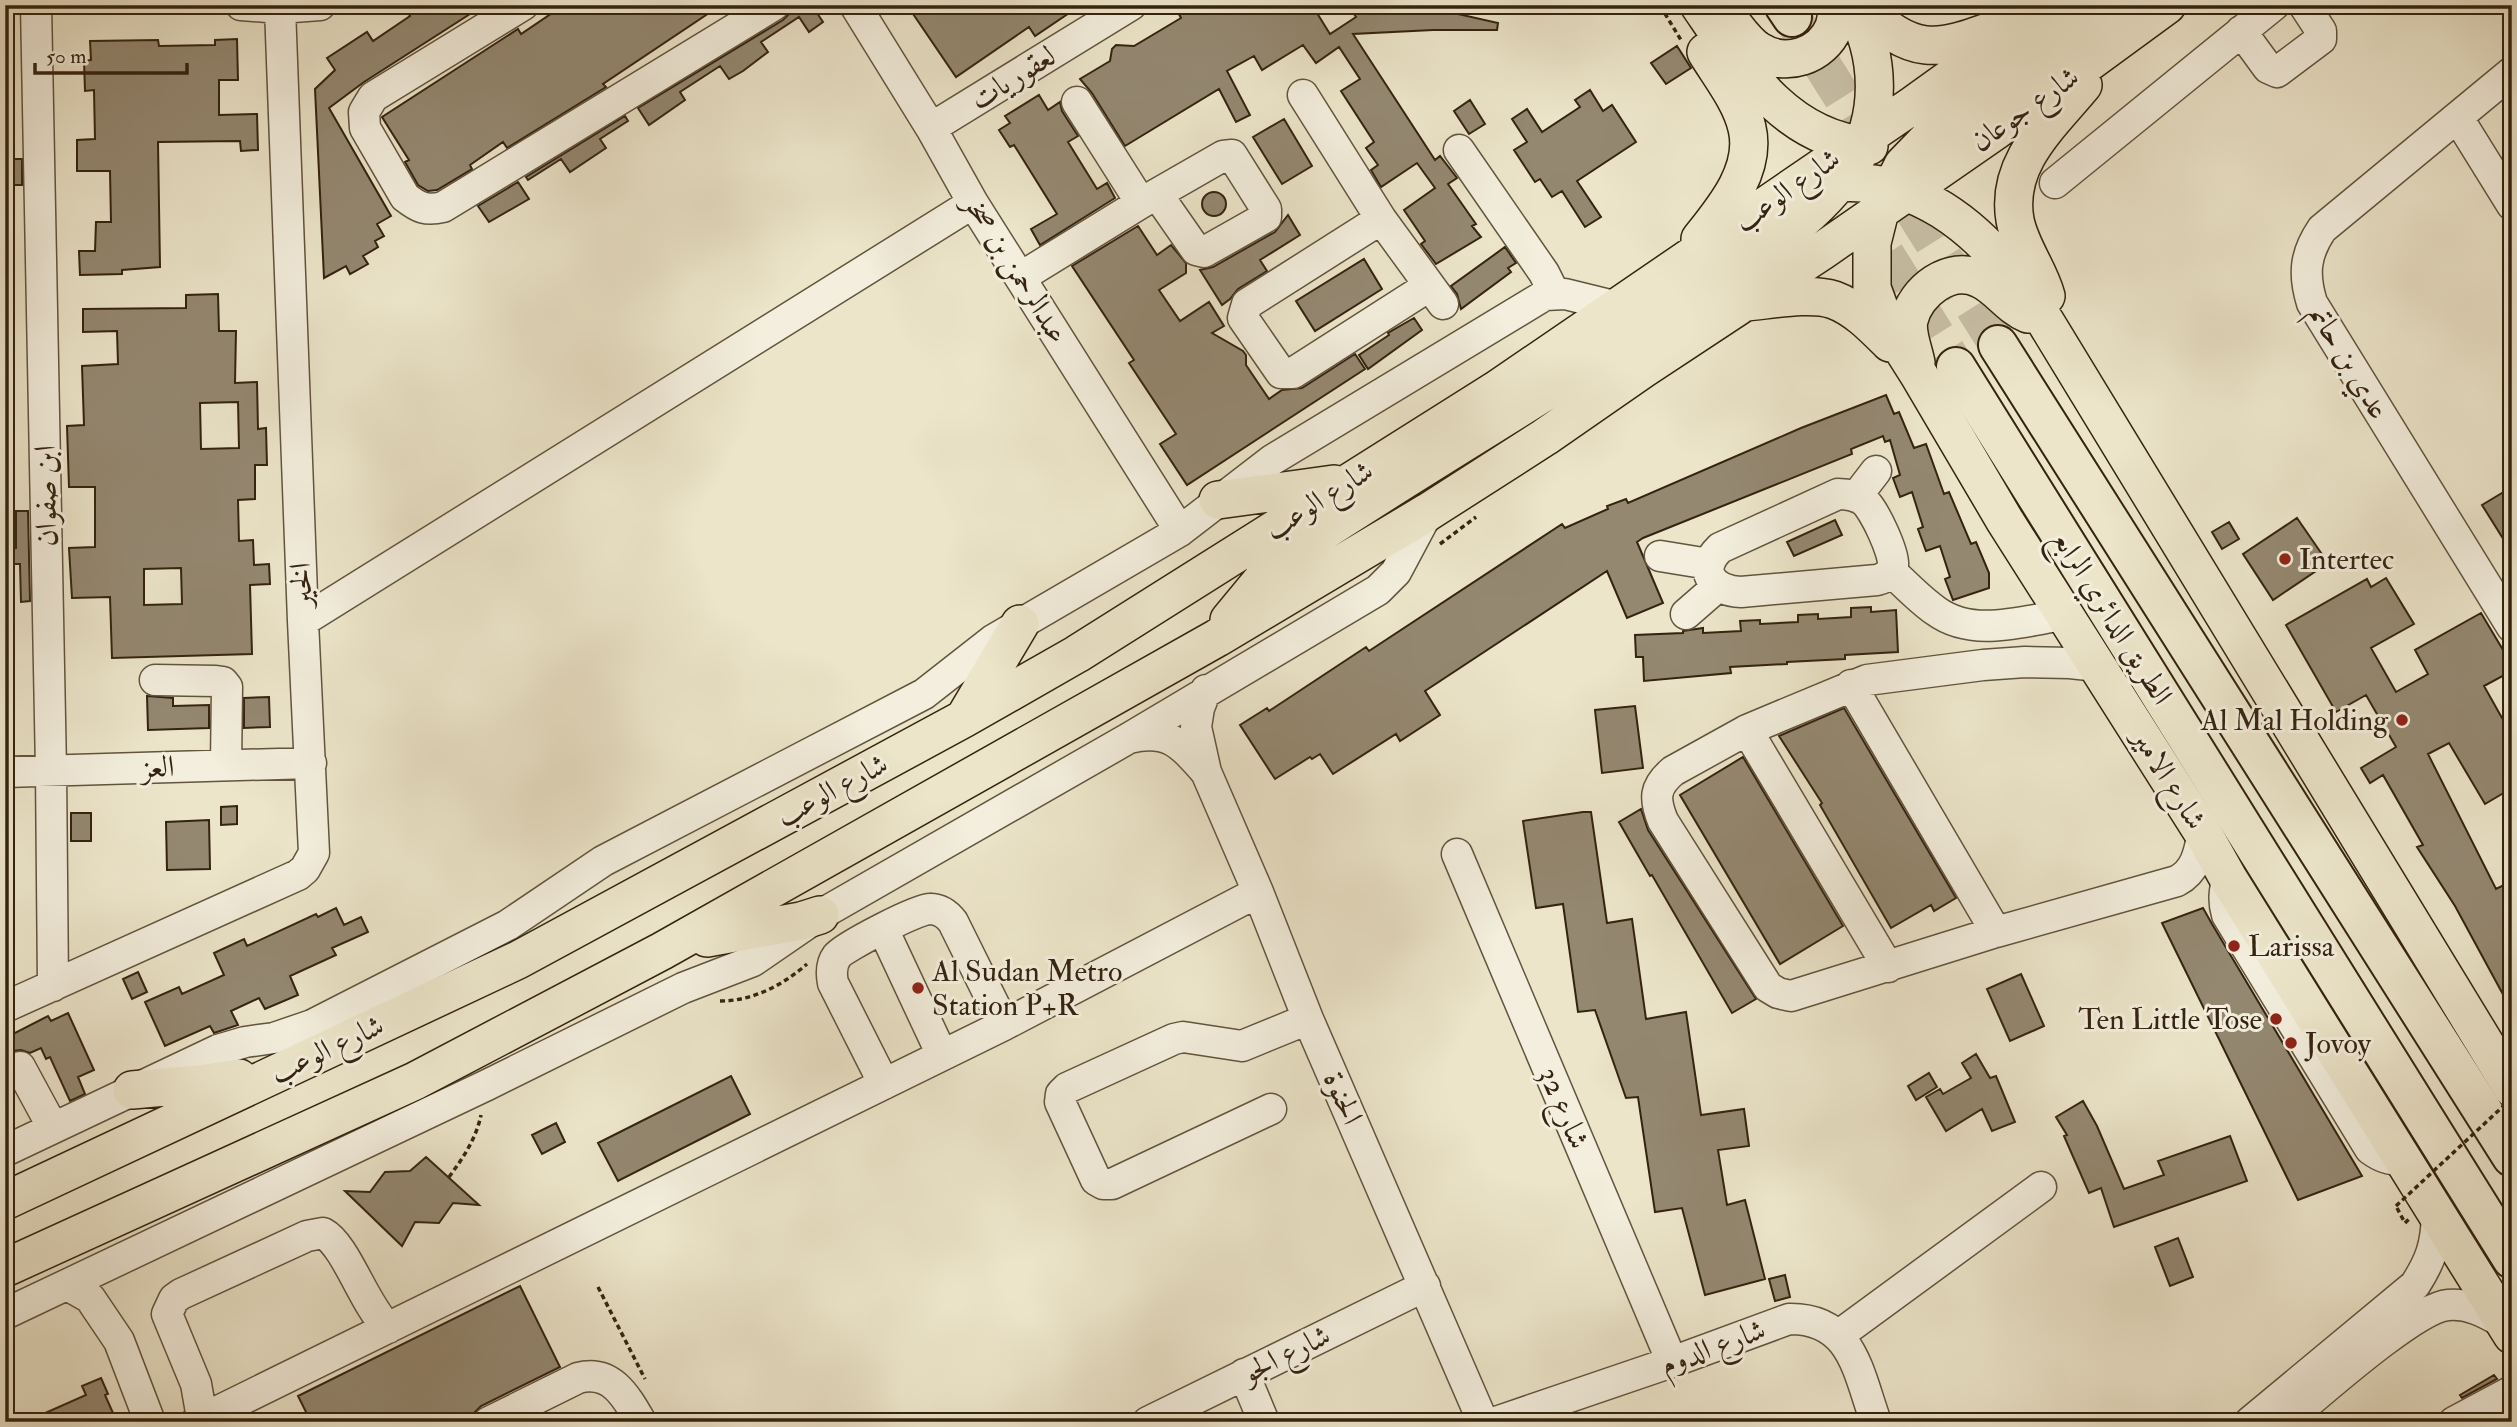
<svg xmlns="http://www.w3.org/2000/svg" width="2517" height="1427" viewBox="0 0 2517 1427" font-family="'IM FELL Double Pica',Amiri,serif">
<style>
.building{fill:#948871;stroke:#342310;stroke-width:2;fill-rule:evenodd}
.lines{fill:none;stroke-linecap:round;stroke-linejoin:round}
.highway-tunnel{stroke:#c7bea5;stroke-width:38;stroke-dasharray:38 19;stroke-linecap:butt}
.minor-casing{stroke:#62543e;stroke-width:33}
.major-casing{stroke:#342310;stroke-width:40}
.highway-casing{stroke:#342310;stroke-width:42}
.path{stroke:#342310;stroke-width:3.5;stroke-dasharray:5 3.5;stroke-linecap:butt}
.minor{stroke:#f3eedd;stroke-width:30}
.major{stroke:#ece5ca;stroke-width:37}
.highway{stroke:#ece5ca;stroke-width:38}
.path-bridge{stroke:#342310;stroke-width:3.5;stroke-dasharray:5 3.5;stroke-linecap:butt}
.poi-dot{fill:#8f2418;stroke:#f3eedd;stroke-width:2.5}
.labels{text-anchor:middle;dominant-baseline:central;stroke-width:6;stroke-linejoin:round;paint-order:stroke}
.street-label{font-size:30px;fill:#342310;stroke:#f3eedd}
.poi-label{font-size:30px;fill:#342310;stroke:#f3eedd;text-anchor:start}
</style>
<rect width="100%" height="100%" fill="#ece5ca"/>
<filter id="stains"><feTurbulence type="fractalNoise" baseFrequency=".00286" numOctaves="4"/><feColorMatrix values="0 0 0 0 .2 0 0 0 0 .09 0 0 0 0 .02 0 0 0 .5 -.17"/></filter>
<radialGradient id="worn" r=".72"><stop offset=".6" stop-color="#630" stop-opacity="0"/><stop offset="1" stop-color="#630" stop-opacity=".3"/></radialGradient>
<path class="building" d="M403,5H484L364,82L329,108L391,216L377,224L384,236L375,241L378,247L363,256L368,264L350,274L346,266L324,278L315,89L335,70L327,58L367,32L373,41L410,16Z
M564,5H721L603,84L606,87L507,148L503,142L470,165L472,169L437,190L428,191L418,185L405,162L409,160L382,117L518,29L521,34Z
M791,5H817L813,7L823,22L809,32L799,17L761,42L768,52L743,71L729,79L720,66L680,92L685,100L649,125L638,108L783,20L789,14Z
M907,5H1081L1035,36L1029,27L956,77Z
M1174,5H1312L1330,34L1356,17L1348,5H1402L1436,11V9L1498,23L1497,30H1433L1353,34L1435,160L1440,156L1457,178L1448,184L1476,224L1472,226L1481,237L1436,264L1421,244L1425,241L1404,210L1435,188L1417,163L1381,187L1371,170L1378,165L1366,148L1374,142L1341,91L1360,79L1339,47L1316,63L1303,45L1262,70L1254,56L1227,71L1250,115L1236,122L1219,89L1125,146L1092,93L1080,79L1110,61L1112,49L1116,45L1134,46L1181,18Z
M237,39L238,80H219V115L257,114L258,150L241,151L240,141L158,142L160,267L122,270V274L80,275L79,251H95L96,222H111L110,171H77V140L95,139L94,90L85,91L84,61L91,60L90,41L158,40L159,46L215,45V40Z
M1677,46L1691,68L1666,84L1651,63Z
M1590,90L1603,111L1612,105L1636,142L1577,181L1601,217L1585,227L1562,191L1552,197L1540,179L1535,182L1514,150L1527,142L1512,119L1527,109L1542,132L1580,107L1575,100Z
M1039,95L1048,110L1060,102L1062,111L1078,136L1068,142L1097,189L1107,183L1115,198L1040,245L1031,229L1057,214L1014,145L1010,147L999,130L1010,123L1005,116Z
M1470,100L1485,124L1469,134L1454,111Z
M625,116L628,121L600,139L606,148L570,172L561,159L528,180L526,177Z
M1284,119L1312,166L1282,184L1253,137Z
M8,159H22V185H9Z
M518,182L529,199L489,222L478,206Z
M1202 204a12 12 0 1 1 24 0a12 12 0 1 1-24 0Z
M1288,215L1300,235L1260,260L1267,271L1238,289L1230,299L1222,305L1200,270L1213,267L1275,232Z
M1138,226L1157,255L1171,245L1186,263V273L1159,290L1180,321L1209,302L1224,326L1212,333L1243,351L1246,355V365L1269,399L1282,390L1302,388L1355,354L1365,369L1187,485L1160,444L1176,434L1129,363L1134,360L1072,266Z
M1505,247L1516,263L1508,268L1511,272L1461,309L1457,294L1451,286Z
M1364,259L1382,289L1315,331L1296,301Z
M218,294L219,331H236L235,383L257,382L258,429L266,428L267,465H255V499L238,500L239,541L253,540L254,565L269,564L270,584L250,585L252,654L112,658L110,597L72,598L69,548L95,547V487H69L67,426L84,425L82,366L118,364L117,331L83,332V309L186,308V295ZM238,402L239,448L201,449L200,403ZM181,568L182,604L144,605V569Z
M1414,318L1422,330L1368,369L1359,355L1389,335L1388,333Z
M1886,395L1894,414L1899,412L1914,448L1926,444L1944,494L1949,492L1971,544L1976,542L1989,573V588L1953,600L1945,579L1950,577L1940,546L1926,551L1918,529L1923,527L1912,492L1900,497L1893,478L1900,475L1890,440L1885,442L1883,436L1851,449L1852,454L1643,538L1637,542L1663,603L1627,618L1607,571L1425,691L1440,715L1400,741L1396,734L1333,774L1320,754L1312,759L1310,757L1275,779L1240,725L1267,708L1269,711L1366,647L1369,651L1562,524L1565,528L1608,509L1607,506L1626,499L1628,503L1801,428Z
M2512,487V553L2482,505Z
M16,511H28L30,601L21,602L20,564H5V549L16,548Z
M2297,518L2328,563L2273,600L2243,554Z
M1835,520L1842,535L1794,556L1787,542Z
M2229,522L2239,539L2222,549L2212,532Z
M2386,578L2414,624L2371,648L2396,692L2428,674L2415,650L2481,613L2512,665V671L2484,686L2502,718L2512,713V788L2485,804L2449,743L2428,754L2496,889L2512,881V1011L2455,906L2417,847L2423,845L2383,775L2370,783L2361,768L2396,747L2366,695L2336,712L2286,625L2367,579L2371,587Z
M1871,607V612L1896,610L1898,652L1845,655V659L1787,662V664L1730,667L1731,673L1644,681L1643,657H1636L1635,635L1683,633V631L1703,628V633L1741,631L1740,621L1760,620V624L1798,622V615L1818,614V619L1851,617V608Z
M147,696L173,698V706L209,705V728L148,730Z
M269,697L270,727L244,728V698Z
M1635,706L1643,768L1602,773L1595,710Z
M1844,708L1956,898L1934,911L1931,905L1891,928L1820,805L1822,803L1779,736Z
M1743,757L1843,926L1780,964L1680,795Z
M237,806V824L221,825V807Z
M1641,809L1648,830L1756,999L1732,1013L1652,875L1650,876L1619,822Z
M1583,812H1591L1607,923L1632,919L1646,1019L1686,1012L1701,1115L1744,1109L1749,1146L1718,1150L1727,1205L1745,1200L1765,1279L1705,1295L1682,1208L1655,1212L1638,1097L1626,1098L1595,1010L1578,1012L1563,904L1536,908L1523,821Z
M71,813H91V841H71Z
M209,820L210,869L167,870L166,822Z
M336,908L344,925L361,917L368,932L332,948L336,955L290,976L298,995L265,1009L259,998L231,1011L238,1025L214,1033L210,1026L165,1046L145,1002L179,987L182,994L224,975L214,953L244,939L247,946L316,914L318,917Z
M2203,908L2212,924L2362,1176L2298,1200L2162,923Z
M138,972L147,992L132,999L123,979Z
M2021,974L2044,1026L2010,1041L1987,989Z
M68,1013L94,1070L78,1077L85,1094L70,1101L50,1057L46,1059L41,1048L30,1053L21,1050L12,1051L5,1058V1038L48,1016L51,1021Z
M1976,1054L1990,1078L1996,1076L2015,1122L1992,1131L1982,1109L1946,1131L1926,1097L1940,1089L1943,1094L1971,1078L1962,1063Z
M1929,1073L1937,1087L1916,1100L1908,1086Z
M731,1076L750,1114L618,1181L598,1143Z
M2083,1101L2097,1126L2124,1189L2164,1175L2158,1161L2230,1136L2247,1181L2114,1227L2101,1188L2089,1193L2064,1136L2067,1135L2056,1117Z
M556,1123L565,1142L542,1154L532,1135Z
M426,1157L479,1205L453,1203L439,1223L415,1222L402,1246L345,1191L370,1192L385,1172L410,1171Z
M2178,1238L2193,1277L2170,1286L2155,1247Z
M1785,1275L1790,1297L1775,1301L1769,1279Z
M520,1286L560,1367L481,1406L474,1413L472,1422H311L298,1396Z
M2494,1375L2497,1379L2462,1398L2460,1395Z
M101,1378L108,1394L105,1395L117,1422H25L86,1395L82,1386Z"/>
<g class="lines">
<path class="highway-tunnel" d="M1792,17L1998,345
M1825,158L1956,367"/>
<g class="minor-casing">
<path id="minor" d="M36,5L51,770L53,986
M523,5L373,97L364,112L365,128L405,197C419,208 426,211 443,207L774,5
M855,5L931,128L973,203L1180,531
M280,8L320,5
M2241,31L2268,68L2277,72L2321,39V31L2304,5
M2512,72L2322,229C2305,254 2303,274 2312,303L2512,627
M1303,95L1381,219L1443,304
M1077,102L1141,203
M2458,118L2512,205
M931,128L1131,5
M1459,150L1544,273L1554,293
M2055,183L2274,5
M1381,219L1247,304L1243,318L1281,373H1293L1429,286
M1021,277L1141,203L1223,156L1232,155L1266,209V217L1204,252L1196,250L1157,194
M1838,494C1847,494 1856,495 1864,501C1874,509 1895,554 1893,566C1891,574 1885,578 1877,580L1741,592C1713,591 1696,571 1720,548Z
M1856,497L1876,471
M1660,556L1709,564
M1891,571C1905,584 1920,600 1936,611C1973,638 2023,621 2064,615
M1686,614L1717,587
M303,621L973,203
M2098,666L2070,663L2025,662L1983,665L1867,680L1747,730L1673,771C1654,787 1654,799 1663,821L1768,987L1778,993L1791,996L1996,932L2177,881C2196,871 2199,853 2203,833
M155,680L216,681L223,682L227,687L226,765
M1851,685L1996,932
M1206,690L1199,708L1196,727L1206,772L1258,892L1308,1019L1483,1422
M1747,730L1888,967
M1129,738C1168,728 1181,744 1205,771
M5,772L311,763
M1457,854L1672,1362
M2228,878C2224,891 2223,901 2227,915L2370,1149C2381,1157 2389,1160 2403,1160
M883,929L942,1055
M5,1007L298,875L305,869L314,853L303,621L280,8L241,5
M20,1067L53,1128
M884,1084L833,983C831,973 831,964 837,956C844,947 919,908 930,909C940,909 947,914 953,922L1004,1025
M1271,1109L1112,1184H1103L1096,1180L1060,1102L1061,1094L1067,1088L1174,1039L1183,1037L1242,1046L1308,1019
M5,1151L218,1050L245,1042L274,1038L312,1025L508,925L603,861L924,694L993,640L1180,531L1272,460L1545,295L1565,294L1618,307
M67,1285L90,1298L119,1341L150,1422
M5,1314L487,1085L683,988L753,961L820,915L1129,738L1378,590L1396,572L1428,512
M1839,1335L2041,1187
M1244,1374L1264,1422
M202,1418L196,1384L167,1314L174,1299L181,1294L307,1236L323,1233C346,1245 364,1305 388,1328
M196,1422L1004,1025L1258,892
M489,1422L578,1378C611,1369 626,1396 641,1422
M1148,1422L1425,1286
M1496,1422L1672,1362L1789,1319C1853,1318 1858,1373 1876,1422
M2250,1422L2415,1285C2431,1260 2436,1245 2437,1215
M2285,1422C2317,1396 2414,1308 2448,1305C2469,1303 2486,1313 2504,1323
M2454,1422L2512,1391"/>
</g>
<g class="major-casing">
<path id="major" d="M1699,5C1742,68 1785,139 1869,146
M1859,5C1914,56 1933,53 2001,27
M2107,5L1931,136L1903,165L1880,211L1872,243V288L1883,318L1919,375L2005,521L2203,833L2228,878L2512,1335
M1729,19C1738,30 1747,44 1759,51C1786,68 1822,56 1834,27C1836,20 1837,12 1839,5
M1797,191C1908,156 1990,233 2045,321L2512,1088
M1700,239C1724,209 1757,170 1747,128C1741,101 1720,75 1706,52
M2046,296C2039,270 2020,247 2015,220C2005,163 2050,125 2083,85
M1746,302C1770,300 1811,292 1834,300C1856,308 1874,327 1890,343
M1916,363C1914,351 1906,333 1909,320C1915,292 1950,264 1980,279C1998,287 2009,306 2028,314
M1218,500L1334,484
M1229,620L1267,574L1298,548C1427,463 1560,386 1688,300C1746,260 1811,226 1851,166C1883,118 1881,54 1852,5
M965,717L1020,624
M707,938L801,921L820,915
M132,1090L199,1084L239,1078
M5,1201L518,960L965,718L1077,654L1496,390L1913,105L2052,5
M5,1268L415,1081L662,951L1217,638L1428,512L1545,437L1643,369L1822,251L1995,131L2167,5"/>
</g>
<g class="highway-casing">
<path id="highway" d="M1784,5L1792,17
M1998,345L2512,1157
M1956,367L2512,1259"/>
</g>
<path class="path" d="M1664,5V12L1681,40
M1440,544L1476,517
M720,1001C753,1001 783,985 807,964
M449,1177C463,1158 476,1139 481,1115
M2397,1208L2405,1223L2409,1219
M598,1287L645,1379"/>
<use href="#minor" class="minor"/>
<use href="#major" class="major"/>
<use href="#highway" class="highway"/>
<path class="path-bridge" d="M2396,1206L2512,1098"/>
</g>
<g class="poi-dot">
<circle cx="2285" cy="559" r="7"/>
<circle cx="2402" cy="720" r="7"/>
<circle cx="2234" cy="946" r="7"/>
<circle cx="918" cy="988" r="7"/>
<circle cx="2276" cy="1019" r="7"/>
<circle cx="2291" cy="1043" r="7"/>
</g>
<g class="labels">
<g class="street-label">
<text transform="translate(1013 78) rotate(-32)">لعقوريات</text>
<text transform="translate(2025 109) rotate(-35)">شارع جوعان</text>
<text transform="translate(1787 190) rotate(-35)">شارع الوعب</text>
<text transform="translate(1016 269) rotate(58)">عبدالرحمن بن صخر</text>
<text transform="translate(2349 362) rotate(59)">عدي بن حاتم</text>
<text transform="translate(46 496) rotate(-91)">ابن صفوان</text>
<text transform="translate(1319 500) rotate(-32)">شارع الوعب</text>
<text transform="translate(301 585) rotate(-92)">الخير</text>
<text transform="translate(2112 617) rotate(58)">الطريق الدائري الرابع</text>
<text transform="translate(158 767) rotate(-2)">العز</text>
<text transform="translate(2169 779) rotate(58)">شارع الامير</text>
<text transform="translate(832 790) rotate(-28)">شارع الوعب</text>
<text transform="translate(327 1049) rotate(-25)">شارع الوعب</text>
<text transform="translate(1343 1098) rotate(66)">الحنوة</text>
<text transform="translate(1564 1108) rotate(67)">شارع 32</text>
<text transform="translate(1713 1347) rotate(-20)">شارع الدوم</text>
<text transform="translate(1286 1354) rotate(-26)">شارع الجو</text>
</g>
<g class="poi-label">
<text x="2299" y="559">Intertec</text>
<text x="2388" y="720" text-anchor="end">Al Mal Holding</text>
<text x="2248" y="946">Larissa</text>
<text x="932" y="971">Al Sudan Metro<tspan x="932" dy="34">Station P+R</tspan></text>
<text x="2262" y="1019" text-anchor="end">Ten Little Tose</text>
<text x="2305" y="1043">Jovoy</text>
</g>
</g>
<rect width="2517" height="1427" fill="none" stroke="#ece5ca" stroke-width="28"/>
<rect x="7" y="7" width="2503" height="1413" fill="none" stroke="#342310" stroke-width="3.5"/>
<rect x="14" y="14" width="2489" height="1399" fill="none" stroke="#342310" stroke-width="2"/>
<path d="M35 63v10h152v-10" fill="none" stroke="#342310" stroke-width="3.5"/>
<text x="46" y="63" font-size="21" fill="#342310" stroke="#f3eedd" stroke-width="5" paint-order="stroke">50 m</text>
<rect width="100%" height="100%" filter="url(#stains)"/>
<rect width="100%" height="100%" fill="url(#worn)"/>
</svg>
